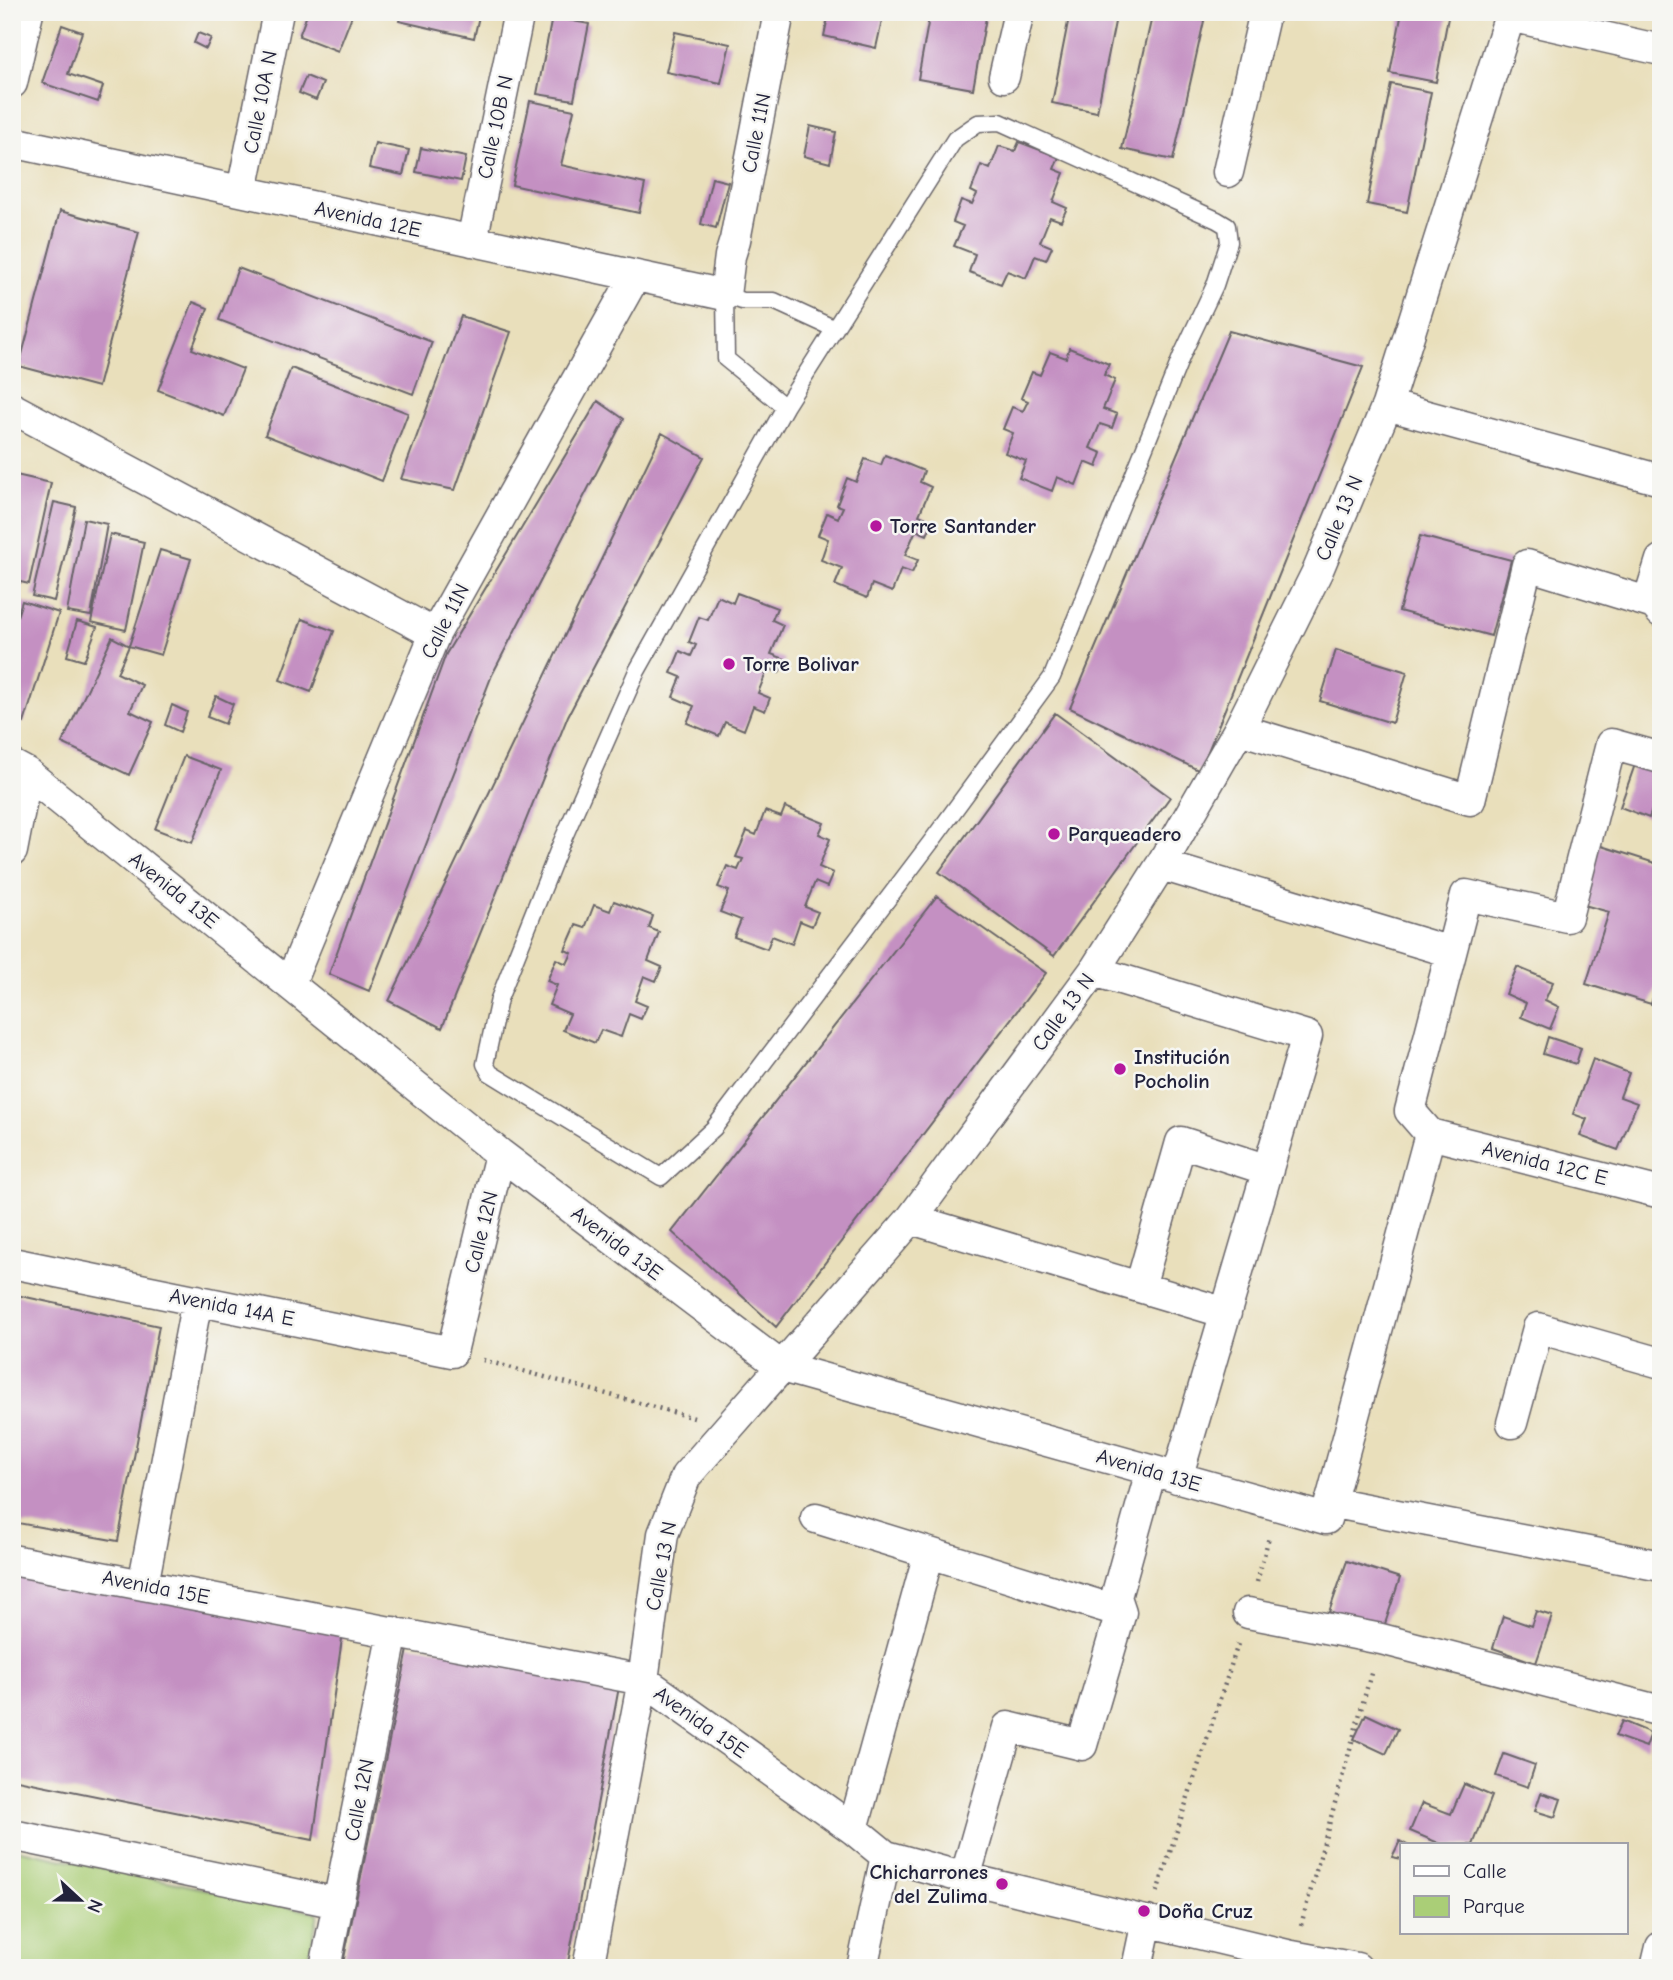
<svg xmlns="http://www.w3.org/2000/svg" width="1673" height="1980" viewBox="0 0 1673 1980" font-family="'Comic Neue',sans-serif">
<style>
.green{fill:#aace77;stroke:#667859;stroke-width:2}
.building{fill:#c490c2}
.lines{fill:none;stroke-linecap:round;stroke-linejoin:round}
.lane-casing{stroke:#686468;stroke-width:19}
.street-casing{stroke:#686468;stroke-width:33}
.path{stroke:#686468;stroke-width:4.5;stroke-dasharray:2 5;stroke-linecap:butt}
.lane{stroke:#fff;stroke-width:16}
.street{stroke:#fff;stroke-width:30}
.poi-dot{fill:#b5179e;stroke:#f6f6f2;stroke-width:2.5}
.labels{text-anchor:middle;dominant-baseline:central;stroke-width:5;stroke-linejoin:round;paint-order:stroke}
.street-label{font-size:21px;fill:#22223b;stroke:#f6f6f2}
.poi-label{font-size:21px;font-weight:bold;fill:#22223b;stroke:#f6f6f2;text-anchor:start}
</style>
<rect width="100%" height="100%" fill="#f6f6f2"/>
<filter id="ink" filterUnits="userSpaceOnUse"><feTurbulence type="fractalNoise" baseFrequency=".0143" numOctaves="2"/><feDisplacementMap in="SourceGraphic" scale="14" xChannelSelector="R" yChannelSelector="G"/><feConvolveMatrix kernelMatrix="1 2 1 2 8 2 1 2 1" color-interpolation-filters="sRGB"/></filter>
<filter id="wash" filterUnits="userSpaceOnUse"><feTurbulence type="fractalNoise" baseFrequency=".00686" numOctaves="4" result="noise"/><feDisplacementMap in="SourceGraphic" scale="28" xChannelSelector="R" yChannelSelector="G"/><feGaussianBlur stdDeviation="1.57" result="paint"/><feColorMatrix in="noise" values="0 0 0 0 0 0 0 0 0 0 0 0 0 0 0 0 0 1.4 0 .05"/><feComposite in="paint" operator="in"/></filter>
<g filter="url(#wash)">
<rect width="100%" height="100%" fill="#e9dfbb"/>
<path class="green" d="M12,1848L318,1913L307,1968H12Z"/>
<g id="blocks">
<path class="building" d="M308,12L353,13L338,51L299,36Z
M401,12H480L474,38L399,21Z
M829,12H884L876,48L824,36Z
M930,12H987L973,89L918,79Z
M1070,12H1117L1097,112L1052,103Z
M1153,12H1206L1173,160L1122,149Z
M1402,12H1449L1436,82L1390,73Z
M552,17L589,24L574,100L537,94Z
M62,25L82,32L68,74L103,86L98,102L42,83Z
M675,32L730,44L721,83L666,72Z
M198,33L211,38L206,49L194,43Z
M306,76L323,83L316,100L299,93Z
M1391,84L1431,92L1407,212L1367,204Z
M530,101L574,110L561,165L645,184L639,213L512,185Z
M810,126L836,132L830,163L804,156Z
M1019,142L1059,157L1054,169L1064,173L1053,202L1067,208L1061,221L1050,217L1040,242L1052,247L1046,260L1035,256L1026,278L1007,271L1001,284L969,272L975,254L954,246L963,226L953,222L961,200L972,204L977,194L971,191L981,165L990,169L999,146L1015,151Z
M375,143L409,150L403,175L369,168Z
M421,148L466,157L461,181L416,172Z
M712,178L728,182L716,228L701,224Z
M60,211L139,232L98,387L19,366Z
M238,268L432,342L413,394L219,320Z
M193,302L208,308L192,349L243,369L224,416L158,390Z
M461,316L511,332L455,490L401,479Z
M1229,331L1363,367L1200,771L1070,708Z
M1069,348L1109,364L1104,375L1115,380L1103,409L1117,414L1112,428L1100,424L1090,448L1102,453L1097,467L1085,462L1076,485L1057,477L1052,491L1019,478L1026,461L1005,453L1013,433L1003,429L1012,407L1023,411L1028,401L1021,398L1032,372L1040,375L1050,352L1066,358Z
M291,368L408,413L382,481L265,435Z
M598,401L624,419L492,675L369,991L329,974L446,654Z
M662,433L704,457L568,716L442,1028L389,1001Z
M885,455L924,471L920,482L931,487L919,515L933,521L927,535L916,530L905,555L918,560L912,573L901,569L892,592L872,584L867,598L835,585L842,568L821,560L828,539L818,535L827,513L838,518L843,507L837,505L847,478L856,482L865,459L881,465Z
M16,475L51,483L29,584L12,580V492Z
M54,502L76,507L54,601L32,596Z
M84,519L107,524L91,616L67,612Z
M110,534L144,542L126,630L91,622Z
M1420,536L1511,560L1491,636L1399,611Z
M160,550L191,559L161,655L129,646L117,673L142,685L130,711L153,722L129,775L62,743L112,637L129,646Z
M737,593L777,608L772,620L783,625L771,654L785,659L779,673L768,668L758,693L770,698L765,711L753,706L744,730L725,722L719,736L687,723L694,706L673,697L681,677L671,673L680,651L691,656L696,645L689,642L699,617L708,620L718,596L733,603Z
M22,601L59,613L24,723L12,720V633Z
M302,619L334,631L311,692L280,680Z
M77,621L97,627L84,661L67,656Z
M1336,650L1407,672L1392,723L1320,701Z
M216,696L233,704L225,724L207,717Z
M172,705L187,712L180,732L165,725Z
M1055,713L1170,797L1054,956L939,872Z
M184,756L221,770L192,843L155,829Z
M1638,756L1661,765V785L1649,818L1620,807Z
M785,807L824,823L819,834L830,839L819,867L833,873L827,887L815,882L805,907L818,912L812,926L800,921L792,944L772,936L767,949L734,937L741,920L720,912L729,891L718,887L727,866L738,870L743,859L736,857L747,831L756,835L765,811L781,817Z
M1595,844L1661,865V972L1651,1004L1586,984L1609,912L1577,903Z
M937,896L1046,973L776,1327L672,1232Z
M614,901L653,916L649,928L659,932L648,961L662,967L656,981L644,976L635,1001L647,1006L641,1019L629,1014L621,1037L601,1030L595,1043L563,1030L570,1014L549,1005L557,985L547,981L556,959L567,964L572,953L565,950L576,925L585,928L594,905L610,911Z
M1517,967L1553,982L1545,1000L1559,1007L1550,1029L1521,1017L1526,1003L1506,994Z
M1548,1037L1581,1048L1576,1064L1543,1054Z
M1593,1059L1629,1073L1620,1097L1637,1103L1618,1150L1580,1136L1587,1119L1573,1114Z
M12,1294L159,1326L118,1541L12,1522Z
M1347,1561L1400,1578L1383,1630L1329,1612Z
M12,1566L344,1625L313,1840L12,1779Z
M1536,1611L1552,1616L1536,1663L1493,1648L1503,1616L1531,1626Z
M409,1645L621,1676L567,1968H342Z
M1366,1714L1398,1729L1386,1754L1354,1739Z
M1622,1721L1651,1733L1646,1747L1615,1736Z
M1504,1754L1535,1765L1528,1787L1496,1776Z
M1464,1784L1492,1796L1473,1845H1443L1410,1831L1422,1803L1451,1814Z
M1541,1793L1561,1799L1555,1817L1535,1811Z
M1400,1841L1407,1845H1402V1859L1392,1857Z"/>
</g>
</g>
<g filter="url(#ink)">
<use href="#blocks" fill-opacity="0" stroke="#686468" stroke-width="2"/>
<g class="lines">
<g class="lane-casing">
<path id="lane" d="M1000,122L1217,220L1227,226L1229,242L1215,285L1182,355L1052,677L931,842L714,1128L661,1177L490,1073L485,1064L499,999L560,846L637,671L785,407L955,139L978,123Z
M785,407L726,359L725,295L742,301H774L835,329"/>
</g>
<g class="street-casing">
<path id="street" d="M1510,16L1661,50
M1004,77L1019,12
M12,83L28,12
M12,142L725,295L730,256L735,240L779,12
M1228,172L1265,12
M242,191L278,12
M472,241L519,12
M1387,405L1661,480
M12,408L435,634
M1648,602L1661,560
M1239,729L1470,800L1527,565L1654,604L1661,612
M12,765L27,773L500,1154L782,1367L1326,1519L1430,1134
M12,851L27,773
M1161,865L1451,952
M1094,971L1307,1036L1177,1478
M290,983L435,634L635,276
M1430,1134L1410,1111L1466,895L1567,917L1611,744L1661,758
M1430,1134L1661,1193
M911,1219L1226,1313
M12,1263L452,1352L500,1154
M1140,1287L1181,1142L1268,1170
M1512,1423L1538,1328L1661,1363
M1330,1502L1661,1566
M816,1518L1121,1612
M12,1560L643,1680L853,1829L886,1856L965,1878L1292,1956L1357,1968
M143,1585L197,1300
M1248,1613L1381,1639L1661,1711
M853,1829L929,1553
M12,1835L338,1903
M965,1878L1008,1727L1082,1745L1121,1612L1116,1597L1151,1471
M325,1968L393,1632
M588,1968L643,1680L663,1534L686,1476L911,1219L1094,971L1161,865L1239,729L1318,570L1387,405L1511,12
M862,1968L886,1856
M1137,1968L1147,1921
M1656,1968L1661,1947"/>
</g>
<path class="path" d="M483,1360L694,1418
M1257,1582L1269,1537
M1157,1892L1238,1644
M1301,1925L1372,1670"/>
<use href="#lane" class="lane"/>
<use href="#street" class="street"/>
</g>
</g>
<g class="poi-dot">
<circle cx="876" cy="526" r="7"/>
<circle cx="729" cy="664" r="7"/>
<circle cx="1054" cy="834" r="7"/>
<circle cx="1120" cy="1069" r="7"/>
<circle cx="1002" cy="1884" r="7"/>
<circle cx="1144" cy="1911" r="7"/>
</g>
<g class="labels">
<g class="street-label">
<text transform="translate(260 102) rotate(-79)">Calle 10A N</text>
<text transform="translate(495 127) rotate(-78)">Calle 10B N</text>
<text transform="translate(756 133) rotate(-79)">Calle 11N</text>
<text transform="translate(368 219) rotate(12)">Avenida 12E</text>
<text transform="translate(1339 518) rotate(-67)">Calle 13 N</text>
<text transform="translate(445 621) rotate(-63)">Calle 11N</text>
<text transform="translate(174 890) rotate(39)">Avenida 13E</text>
<text transform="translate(1063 1012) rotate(-54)">Calle 13 N</text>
<text transform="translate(1545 1163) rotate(14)">Avenida 12C E</text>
<text transform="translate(481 1232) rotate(-76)">Calle 12N</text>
<text transform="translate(617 1243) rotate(37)">Avenida 13E</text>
<text transform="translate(232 1307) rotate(11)">Avenida 14A E</text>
<text transform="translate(1149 1470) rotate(16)">Avenida 13E</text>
<text transform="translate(661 1566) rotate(-79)">Calle 13 N</text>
<text transform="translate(156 1587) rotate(11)">Avenida 15E</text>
<text transform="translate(701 1722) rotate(35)">Avenida 15E</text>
<text transform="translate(359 1800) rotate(-79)">Calle 12N</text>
</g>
<g class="poi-label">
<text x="890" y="526">Torre Santander</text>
<text x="743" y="664">Torre Bolivar</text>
<text x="1068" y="834">Parqueadero</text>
<text x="1134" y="1057">Institución<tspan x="1134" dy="24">Pocholin</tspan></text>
<text x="988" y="1872" text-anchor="end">Chicharrones<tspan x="988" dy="24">del Zulima</tspan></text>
<text x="1158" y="1911">Doña Cruz</text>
</g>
</g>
<rect width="1673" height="1980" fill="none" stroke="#f6f6f2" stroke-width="42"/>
<rect x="1400" y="1843" width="228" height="91" fill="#f6f6f2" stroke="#a1a1a9" stroke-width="2"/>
<rect x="1414" y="1866" width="35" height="10" fill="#ffffff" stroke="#a1a1a9" stroke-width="2"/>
<text x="1463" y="1878" font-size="21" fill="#22223b">Calle</text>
<rect x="1414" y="1896" width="35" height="21" fill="#aace77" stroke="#a1a1a9" stroke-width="2"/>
<text x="1463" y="1913" font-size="21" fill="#22223b">Parque</text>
<g transform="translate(80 1900) rotate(112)" stroke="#f6f6f2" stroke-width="5" paint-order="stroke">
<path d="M0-5L12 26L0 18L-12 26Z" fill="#22223b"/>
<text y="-10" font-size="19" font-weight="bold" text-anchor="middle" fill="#22223b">N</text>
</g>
</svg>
